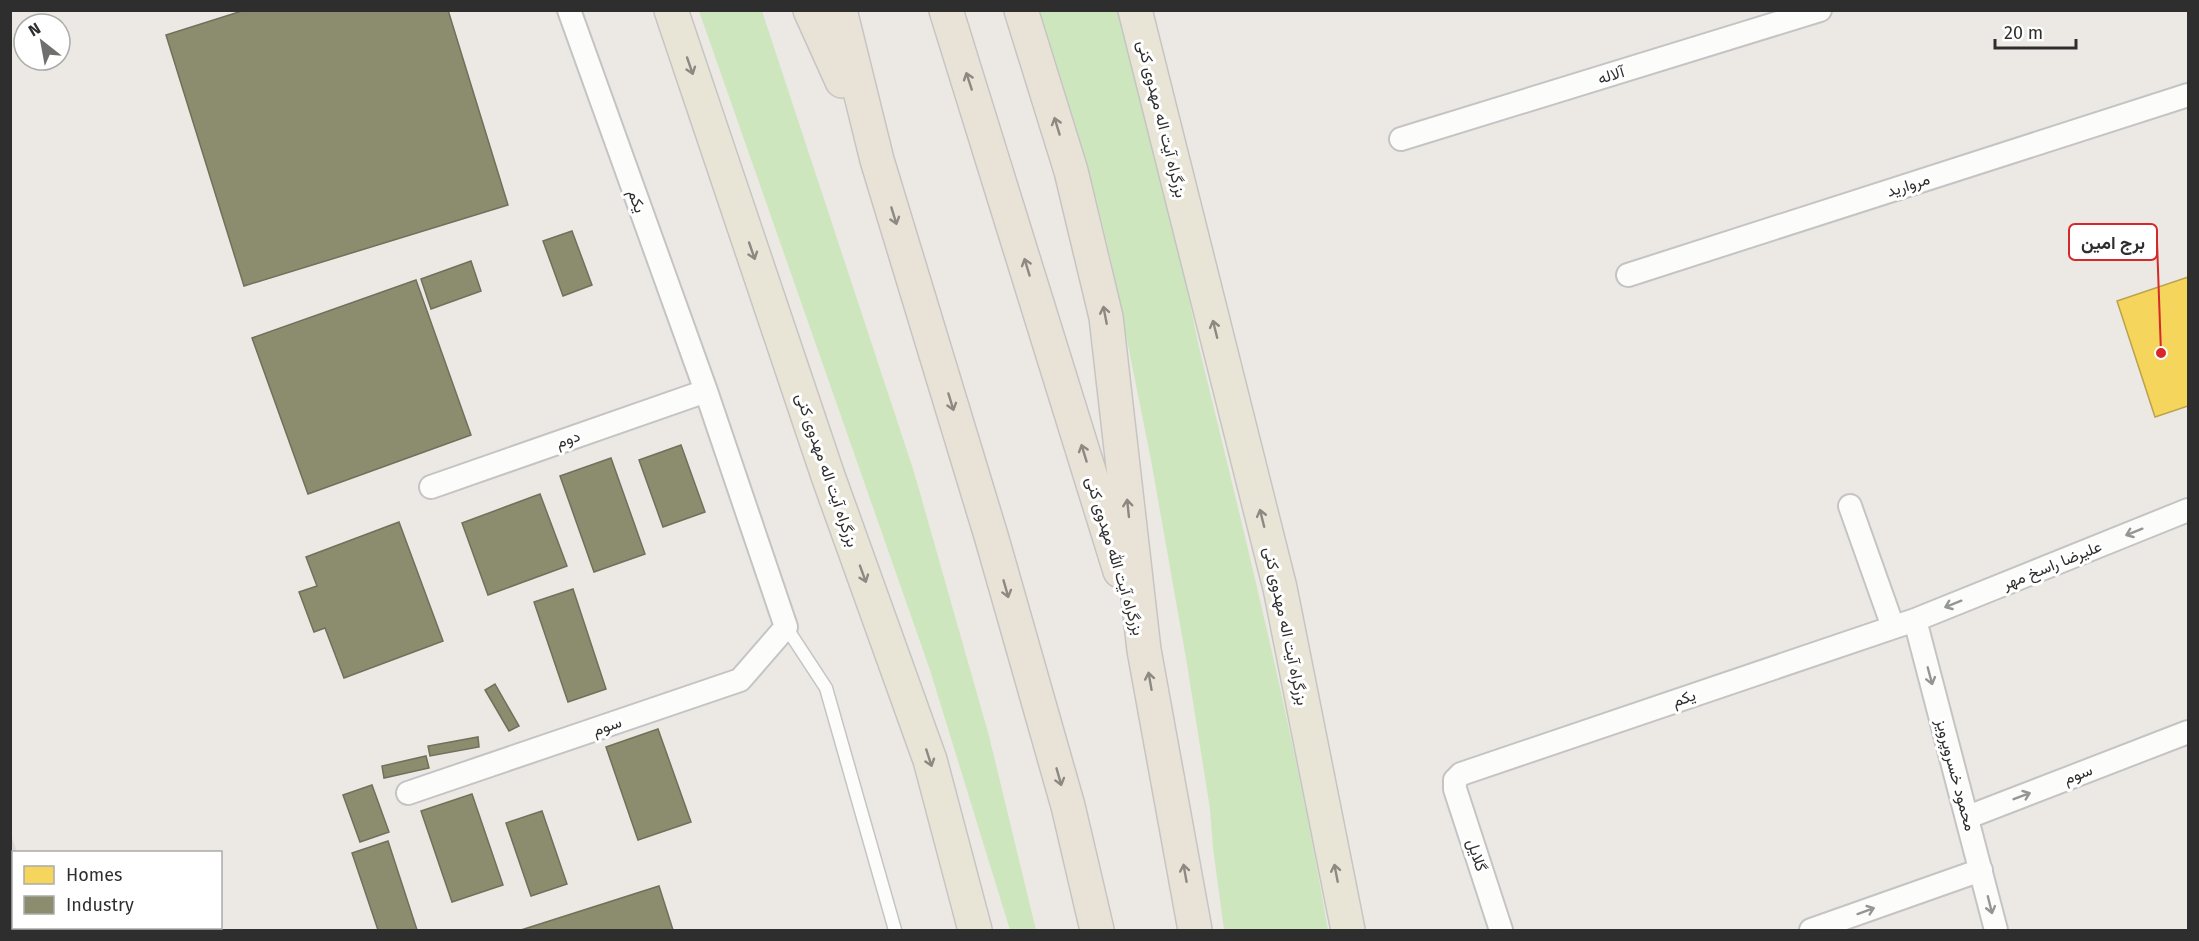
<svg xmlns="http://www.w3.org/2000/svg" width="2199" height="941" viewBox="0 0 2199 941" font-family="'Fira Sans',Vazirmatn,sans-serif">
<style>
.industrial{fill:#dcd9db}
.green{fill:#cee6be}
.homes{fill:#f6d55c;stroke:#baa34e;stroke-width:1.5}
.industry{fill:#8c8c6e;stroke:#70705b;stroke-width:1.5}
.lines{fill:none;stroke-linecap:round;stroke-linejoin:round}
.service-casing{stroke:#c5c4c5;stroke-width:15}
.minor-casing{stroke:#c5c4c5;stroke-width:26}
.primary-casing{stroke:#c6c5c4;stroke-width:36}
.trunk-casing{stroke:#c6c5c4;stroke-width:36}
.service{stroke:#fcfcfb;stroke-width:12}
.minor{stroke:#fcfcfb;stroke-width:22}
.primary{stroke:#e8e4d6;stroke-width:33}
.trunk{stroke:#e9e2d6;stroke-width:33}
.oneway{stroke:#8b8982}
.oneway2{stroke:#8c8882}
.oneway3{stroke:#959594}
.labels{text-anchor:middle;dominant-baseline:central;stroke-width:6;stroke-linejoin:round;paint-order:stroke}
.street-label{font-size:16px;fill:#2e2e2e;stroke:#fff}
.leader{fill:none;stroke:#d62828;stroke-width:2}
.callout-dot{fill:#d62828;stroke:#fff;stroke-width:2}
.callout{fill:#fff;stroke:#d62828;stroke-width:2}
.callout-label{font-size:18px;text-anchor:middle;font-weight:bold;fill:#2e2e2e}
</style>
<rect width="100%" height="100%" fill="#ece8e4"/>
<path class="industrial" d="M11,835L17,852H14V928H43L44,930H11Z"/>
<path class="green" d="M699,11H762L914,472L989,736L1036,930H1010L930,670Z
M1039,11H1118C1140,91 1161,173 1180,254C1187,285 1192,316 1199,347C1246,541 1295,734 1328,930H1224L1213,848L1210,809L1187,664L1151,460L1111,260L1096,198Z"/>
<path class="homes" d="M2188,277V406L2155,417L2117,301Z"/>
<path class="industry" d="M245,10H448L508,205L244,286L166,35Z
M572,231L592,285L563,296L543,241Z
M471,261L481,291L431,309L421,279Z
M416,280L471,435L308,494L252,338Z
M681,445L705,512L663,527L639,460Z
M611,458L645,554L594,572L560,476Z
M540,494L567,566L488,595L462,523Z
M399,522L443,641L344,678L325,628L314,632L299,592L317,586L306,557Z
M573,589L606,689L568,702L534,602Z
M495,684L519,726L509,731L485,690Z
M658,729L691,822L638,840L606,747Z
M478,737L479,747L430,756L428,746Z
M426,756L429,768L384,778L382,766Z
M372,785L389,832L360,842L343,795Z
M472,794L503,885L452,902L421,811Z
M542,811L567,884L531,896L506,823Z
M388,841L417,930H378L352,853Z
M659,886L673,930H521Z"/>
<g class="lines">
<g class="service-casing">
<path id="service" d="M786,627L826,688L895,930"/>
</g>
<g class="minor-casing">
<path id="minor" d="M1401,139L1820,10
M1628,275L2188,95
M431,487L706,391
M1850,506L1893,627
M1915,620L1996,930
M408,793L740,680L786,627L706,391L569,10
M1968,817L2188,732
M1501,930L1455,789V780L1461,774L1915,620L2188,510
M1811,930L1981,870"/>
</g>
<g class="primary-casing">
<path id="primary" d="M671,10L828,476L930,760L975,930
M1135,10L1280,588L1348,930"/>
</g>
<g class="trunk-casing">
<path id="trunk" d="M810,10L842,81
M840,10L877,160L992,539L1068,806L1097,930
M946,10L1120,571
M1021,10L1071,171L1106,317L1144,650L1195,930"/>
</g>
<use href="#service" class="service"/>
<use href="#minor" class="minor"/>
<use href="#primary" class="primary"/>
<use href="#trunk" class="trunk"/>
</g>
<defs><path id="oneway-shaft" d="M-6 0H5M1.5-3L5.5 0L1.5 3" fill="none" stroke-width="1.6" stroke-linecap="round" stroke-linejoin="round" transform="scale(1.5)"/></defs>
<g class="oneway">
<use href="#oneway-shaft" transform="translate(690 66) rotate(71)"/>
<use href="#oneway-shaft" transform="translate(752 251) rotate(71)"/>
<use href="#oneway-shaft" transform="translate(1215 329) rotate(-104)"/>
<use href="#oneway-shaft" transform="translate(1262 518) rotate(-104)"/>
<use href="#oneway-shaft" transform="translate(863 574) rotate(70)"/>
<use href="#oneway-shaft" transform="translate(929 758) rotate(72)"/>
<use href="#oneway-shaft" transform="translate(1336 873) rotate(-101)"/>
</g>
<g class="oneway2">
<use href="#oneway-shaft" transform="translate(969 81) rotate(-108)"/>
<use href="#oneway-shaft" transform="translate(1057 126) rotate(-107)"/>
<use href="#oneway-shaft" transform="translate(894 216) rotate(73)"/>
<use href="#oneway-shaft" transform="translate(1027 267) rotate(-107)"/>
<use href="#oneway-shaft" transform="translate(1105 315) rotate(-101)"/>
<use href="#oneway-shaft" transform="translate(951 402) rotate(73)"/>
<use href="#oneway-shaft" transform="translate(1084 453) rotate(-107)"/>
<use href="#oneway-shaft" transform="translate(1128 508) rotate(-96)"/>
<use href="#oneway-shaft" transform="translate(1006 589) rotate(74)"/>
<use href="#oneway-shaft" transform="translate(1150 681) rotate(-100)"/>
<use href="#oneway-shaft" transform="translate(1059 777) rotate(74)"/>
<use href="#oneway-shaft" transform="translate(1185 873) rotate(-100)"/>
</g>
<g class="oneway3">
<use href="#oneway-shaft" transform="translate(2134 532) rotate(158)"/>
<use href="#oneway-shaft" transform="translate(1953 604) rotate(158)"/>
<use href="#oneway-shaft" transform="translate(1930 676) rotate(75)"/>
<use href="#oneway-shaft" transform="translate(2022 796) rotate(-21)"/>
<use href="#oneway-shaft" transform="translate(1990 905) rotate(76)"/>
<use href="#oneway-shaft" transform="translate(1866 911) rotate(-20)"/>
</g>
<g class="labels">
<g class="street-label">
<text transform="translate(1611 75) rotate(-17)">آلاله</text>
<text transform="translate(1162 119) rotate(76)">بزرگراه آیت اله مهدوی کنی</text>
<text transform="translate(1908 185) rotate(-18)">مروارید</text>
<text transform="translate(637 201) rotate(70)">یکم</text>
<text transform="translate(568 439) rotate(-19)">دوم</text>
<text transform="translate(827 470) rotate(71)">بزرگراه آیت اله مهدوی کنی</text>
<text transform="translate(1115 556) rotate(73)">بزرگراه آیت الله مهدوی کنی</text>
<text transform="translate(2052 565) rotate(-22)">علیرضا راسخ مهر</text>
<text transform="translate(1286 626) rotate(78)">بزرگراه آیت اله مهدوی کنی</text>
<text transform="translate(1684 698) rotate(-19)">یکم</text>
<text transform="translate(607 726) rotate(-19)">سوم</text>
<text transform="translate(2078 774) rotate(-21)">سوم</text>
<text transform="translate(1956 775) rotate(75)">محمود خسروپرویز</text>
<text transform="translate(1477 855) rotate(72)">گلایل</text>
</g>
</g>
<path class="leader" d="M2161 353L2157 242"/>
<circle class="callout-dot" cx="2161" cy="353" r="6"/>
<rect class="callout" x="2069" y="224" width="88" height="36" rx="6"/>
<g class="callout-label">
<text x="2113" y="249">برج امین</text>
</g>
<rect width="2199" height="941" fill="none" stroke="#2e2e2e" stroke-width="24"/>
<rect x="12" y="851" width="210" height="78" fill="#ffffff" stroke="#ababab" stroke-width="1.5"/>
<rect x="24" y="866" width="30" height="18" fill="#f6d55c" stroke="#ababab" stroke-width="1.5"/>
<text x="66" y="881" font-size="18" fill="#2e2e2e">Homes</text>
<rect x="24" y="896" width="30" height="18" fill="#8c8c6e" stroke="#ababab" stroke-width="1.5"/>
<text x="66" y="911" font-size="18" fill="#2e2e2e">Industry</text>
<g transform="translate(42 42) rotate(329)"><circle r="28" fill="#ffffff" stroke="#ababab" stroke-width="1.5"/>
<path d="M0-4.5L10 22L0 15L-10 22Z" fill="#706f6e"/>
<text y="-9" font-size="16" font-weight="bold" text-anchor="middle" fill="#2e2e2e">N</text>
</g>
<path d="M1995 39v9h81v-9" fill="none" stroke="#2e2e2e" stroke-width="3"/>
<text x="2004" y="39" font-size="18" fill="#2e2e2e" stroke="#ffffff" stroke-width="4.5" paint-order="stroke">20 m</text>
</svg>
